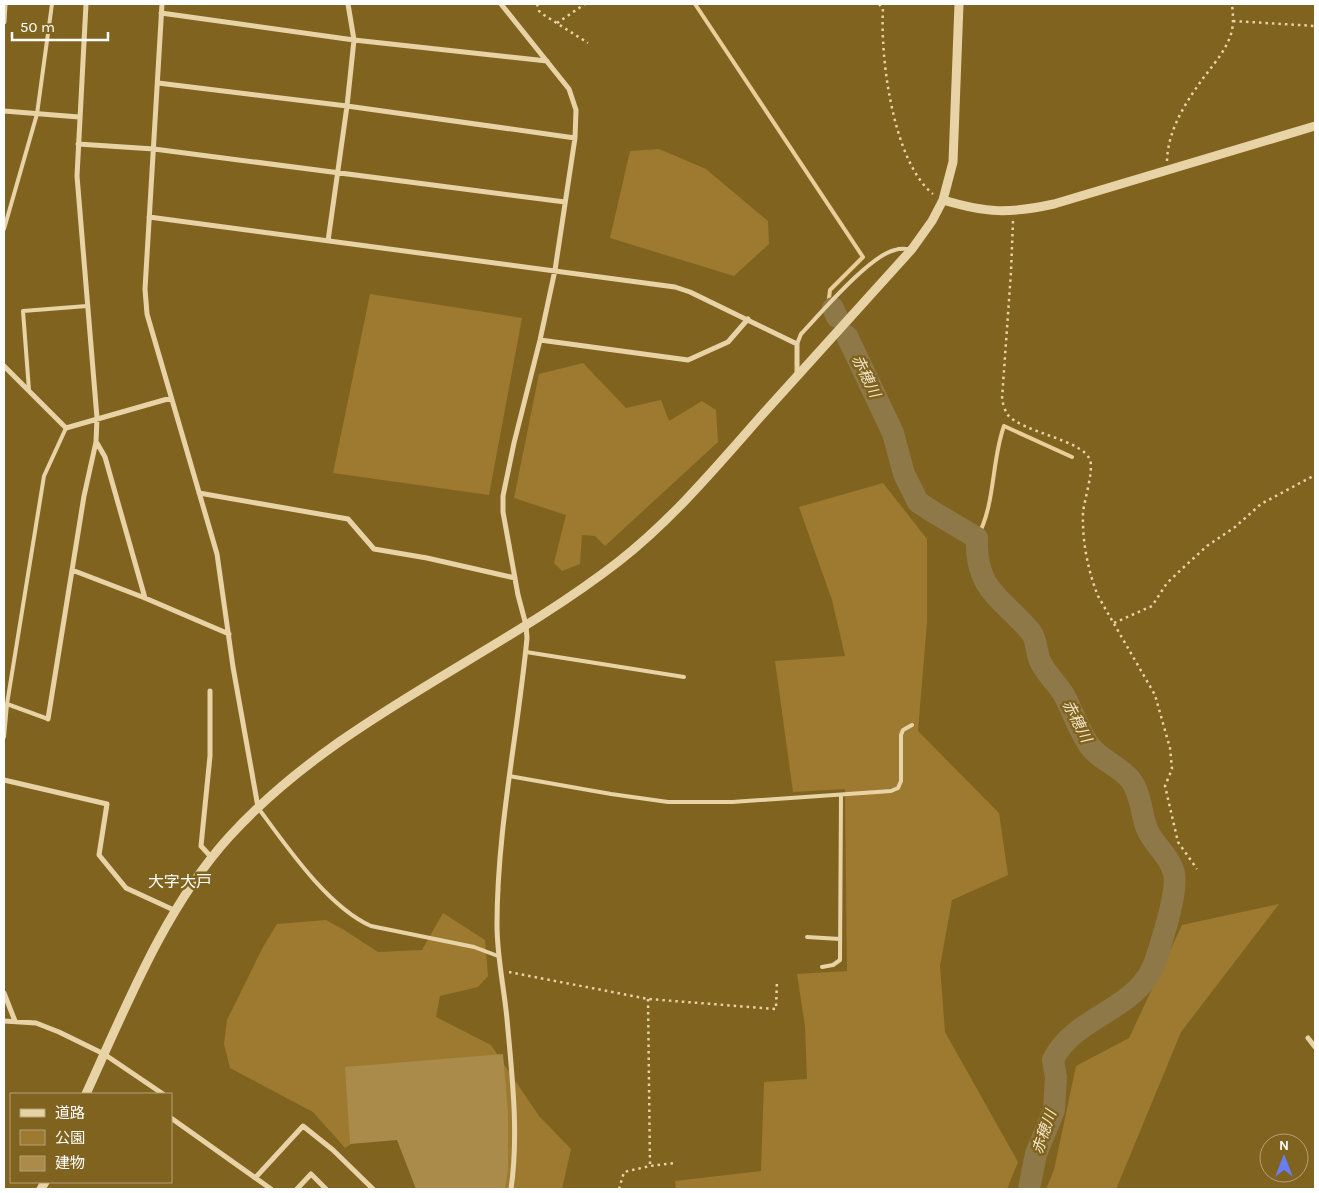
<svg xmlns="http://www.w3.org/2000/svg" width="1319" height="1193" viewBox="0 0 1319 1193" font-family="Karla,'Noto Sans JP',sans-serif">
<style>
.green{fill:#9d7a30}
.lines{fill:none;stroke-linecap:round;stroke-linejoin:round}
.stream{stroke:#e9ce9a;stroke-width:4}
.river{stroke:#8e7848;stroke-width:22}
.building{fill:#aa8b49}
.path{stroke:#e8d3a6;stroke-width:2.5;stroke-dasharray:2.5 4;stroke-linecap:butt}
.service{stroke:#e8d3a6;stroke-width:4}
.minor{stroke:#e8d3a6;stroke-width:5}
.tertiary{stroke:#e8d3a6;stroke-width:9}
.labels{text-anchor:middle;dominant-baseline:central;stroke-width:5;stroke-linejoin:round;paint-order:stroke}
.water-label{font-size:15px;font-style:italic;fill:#f4e6c9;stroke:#816320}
.quarter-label{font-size:16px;fill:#fff;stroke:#816320}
</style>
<rect width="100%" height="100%" fill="#816320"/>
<path class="green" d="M659,149L706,169L768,221L769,244L734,276L610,238L630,151Z
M370,294L522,318L489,495L333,473Z
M583,363L626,408L661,400L669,421L702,401L716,410L718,442L605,546L595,536L582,535L580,564L562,571L554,563L566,515L514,498L539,374Z
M883,483L927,539V622L918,731L999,813L1008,875L952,900L940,966L945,1032L1018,1162L1007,1189H676L675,1181L761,1171L764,1082L807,1079L805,1026L797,974L847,971L845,789L793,792L775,661L845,656L832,600L799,507Z
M1279,904L1181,1032L1117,1187L1118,1189H1046L1054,1170L1076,1066L1129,1038L1182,925Z
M443,913L485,940L488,976L478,987L440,996L436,1017L491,1045L539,1116L571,1149L562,1189H417L422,1164L401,1131L375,1129L345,1148L313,1112L230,1068L224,1044L227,1020L263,947L277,924L326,920L344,930L378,952L422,950Z"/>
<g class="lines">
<path class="stream" d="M695,4L863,257L830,290L829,298
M977,538C996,503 991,462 1004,426L1072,457"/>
<path class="river" d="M833,308L837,317
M847,336L893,433L904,474L918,502L930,510L977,538C975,590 1001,597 1031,632C1037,640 1036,652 1040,661C1046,674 1057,683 1064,695C1072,710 1078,727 1087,742C1097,759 1118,765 1130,779C1141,792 1141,814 1147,829C1153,844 1168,854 1173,870C1180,887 1162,940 1156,959C1140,1011 1075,1014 1053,1060L1056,1077L1054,1110L1036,1154L1029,1189"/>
</g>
<path class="building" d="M503,1054L508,1113V1170L505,1189H416L397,1140L350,1144L345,1067Z"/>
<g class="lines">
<path class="path" d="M537,4L539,11L544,15L588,43
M879,4L883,9C880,57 893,162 933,194
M1233,21L1315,26
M557,23L585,4
M1167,161C1168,129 1186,102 1204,77C1214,64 1226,50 1231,34C1234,24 1233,14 1232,4
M1013,221L1011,272L1002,399C1003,404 1005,410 1007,414C1022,433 1082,439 1090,460C1094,470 1084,501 1083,513C1082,541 1088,571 1098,596L1155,695L1170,748L1172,769L1165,786L1178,842L1197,869
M1114,623L1152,606L1167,583L1184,567L1207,546L1235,527L1261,504L1315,475
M509,972L648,999L776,1009L777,980
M648,999L650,1166
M619,1189L624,1172L650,1166L675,1163"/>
<path class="service" d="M4,229L37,114L52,4
M797,344L801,334C820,314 870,255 895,250C900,248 905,249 910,249
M29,390L23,311L87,306
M526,652L684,677
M7,704L48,719
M4,737L7,704L44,476L66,428
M509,776L611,794L668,802H732L891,791L898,788L901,781V735L903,730L912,725
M259,809C287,847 328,907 371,926L474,947L498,956
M807,937L840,939
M822,967L833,965L840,960L841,795"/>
<path class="minor" d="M162,4L145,289L147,314L217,554L233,667L258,807
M501,4L569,89L576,110L575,138L555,270L540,340L514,443L503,496V512L518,595L526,625L527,638C518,733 497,829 497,925C497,957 504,987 507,1019C512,1075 519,1134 511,1189
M161,13L354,40L547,61
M4,22L5,4
M158,83L347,106L575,138
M4,111L79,117
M78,144L154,149L565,202
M149,217L675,287L690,292L797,344V375
M328,241L347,106L354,40L348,4
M540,340L688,360L728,342L748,319
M4,366L66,428L171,398
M97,443L105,457L145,598
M199,493L348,519L374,549L427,558L515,578
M72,570L145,598L229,634
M210,691V756L201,846L212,858
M48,719L84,496L96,442L97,418L77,176L86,4
M4,780L107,804L99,855L126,888L176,911
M4,993L15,1021
M4,1021L36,1023L59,1032L104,1054L163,1094
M1308,1038L1315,1047
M171,1118L271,1189
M255,1178L303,1126L333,1150L373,1189
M297,1189L311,1174L326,1189"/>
<path class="tertiary" d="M943,200C987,213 1008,214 1054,204L1315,126
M86,1094C126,1007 164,909 229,837C337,718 493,659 618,562C672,520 717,466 762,415C812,360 862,305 912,249L932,221L943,200L953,162L959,4
M41,1189L45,1182"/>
</g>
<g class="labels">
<g class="water-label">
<text transform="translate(866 376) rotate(64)">赤穂川</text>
<text transform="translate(1077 721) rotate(63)">赤穂川</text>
<text transform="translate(1044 1132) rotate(-71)">赤穂川</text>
</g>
<g class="quarter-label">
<text x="180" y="881">大字大戸</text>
</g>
</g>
<rect width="1319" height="1193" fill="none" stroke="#ffffff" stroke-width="10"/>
<rect x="10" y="1093" width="162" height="90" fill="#816320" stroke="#b3a179"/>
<rect x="20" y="1109" width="25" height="8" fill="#e8d3a6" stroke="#b3a179"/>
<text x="55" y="1118" font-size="15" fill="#ffffff">道路</text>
<rect x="20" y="1130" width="25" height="15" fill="#9d7a30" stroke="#b3a179"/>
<text x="55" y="1143" font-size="15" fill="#ffffff">公園</text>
<rect x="20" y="1156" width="25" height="15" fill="#aa8b49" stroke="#b3a179"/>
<text x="55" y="1168" font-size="15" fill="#ffffff">建物</text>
<g transform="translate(1284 1158)"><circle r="24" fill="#816320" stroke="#b3a179"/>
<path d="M0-4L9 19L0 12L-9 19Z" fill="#677ef5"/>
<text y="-8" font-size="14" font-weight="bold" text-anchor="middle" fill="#ffffff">N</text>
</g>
<path d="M12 32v8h96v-8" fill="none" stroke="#ffffff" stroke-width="2.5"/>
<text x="20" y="32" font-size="15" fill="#ffffff" stroke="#816320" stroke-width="4" paint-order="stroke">50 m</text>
</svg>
